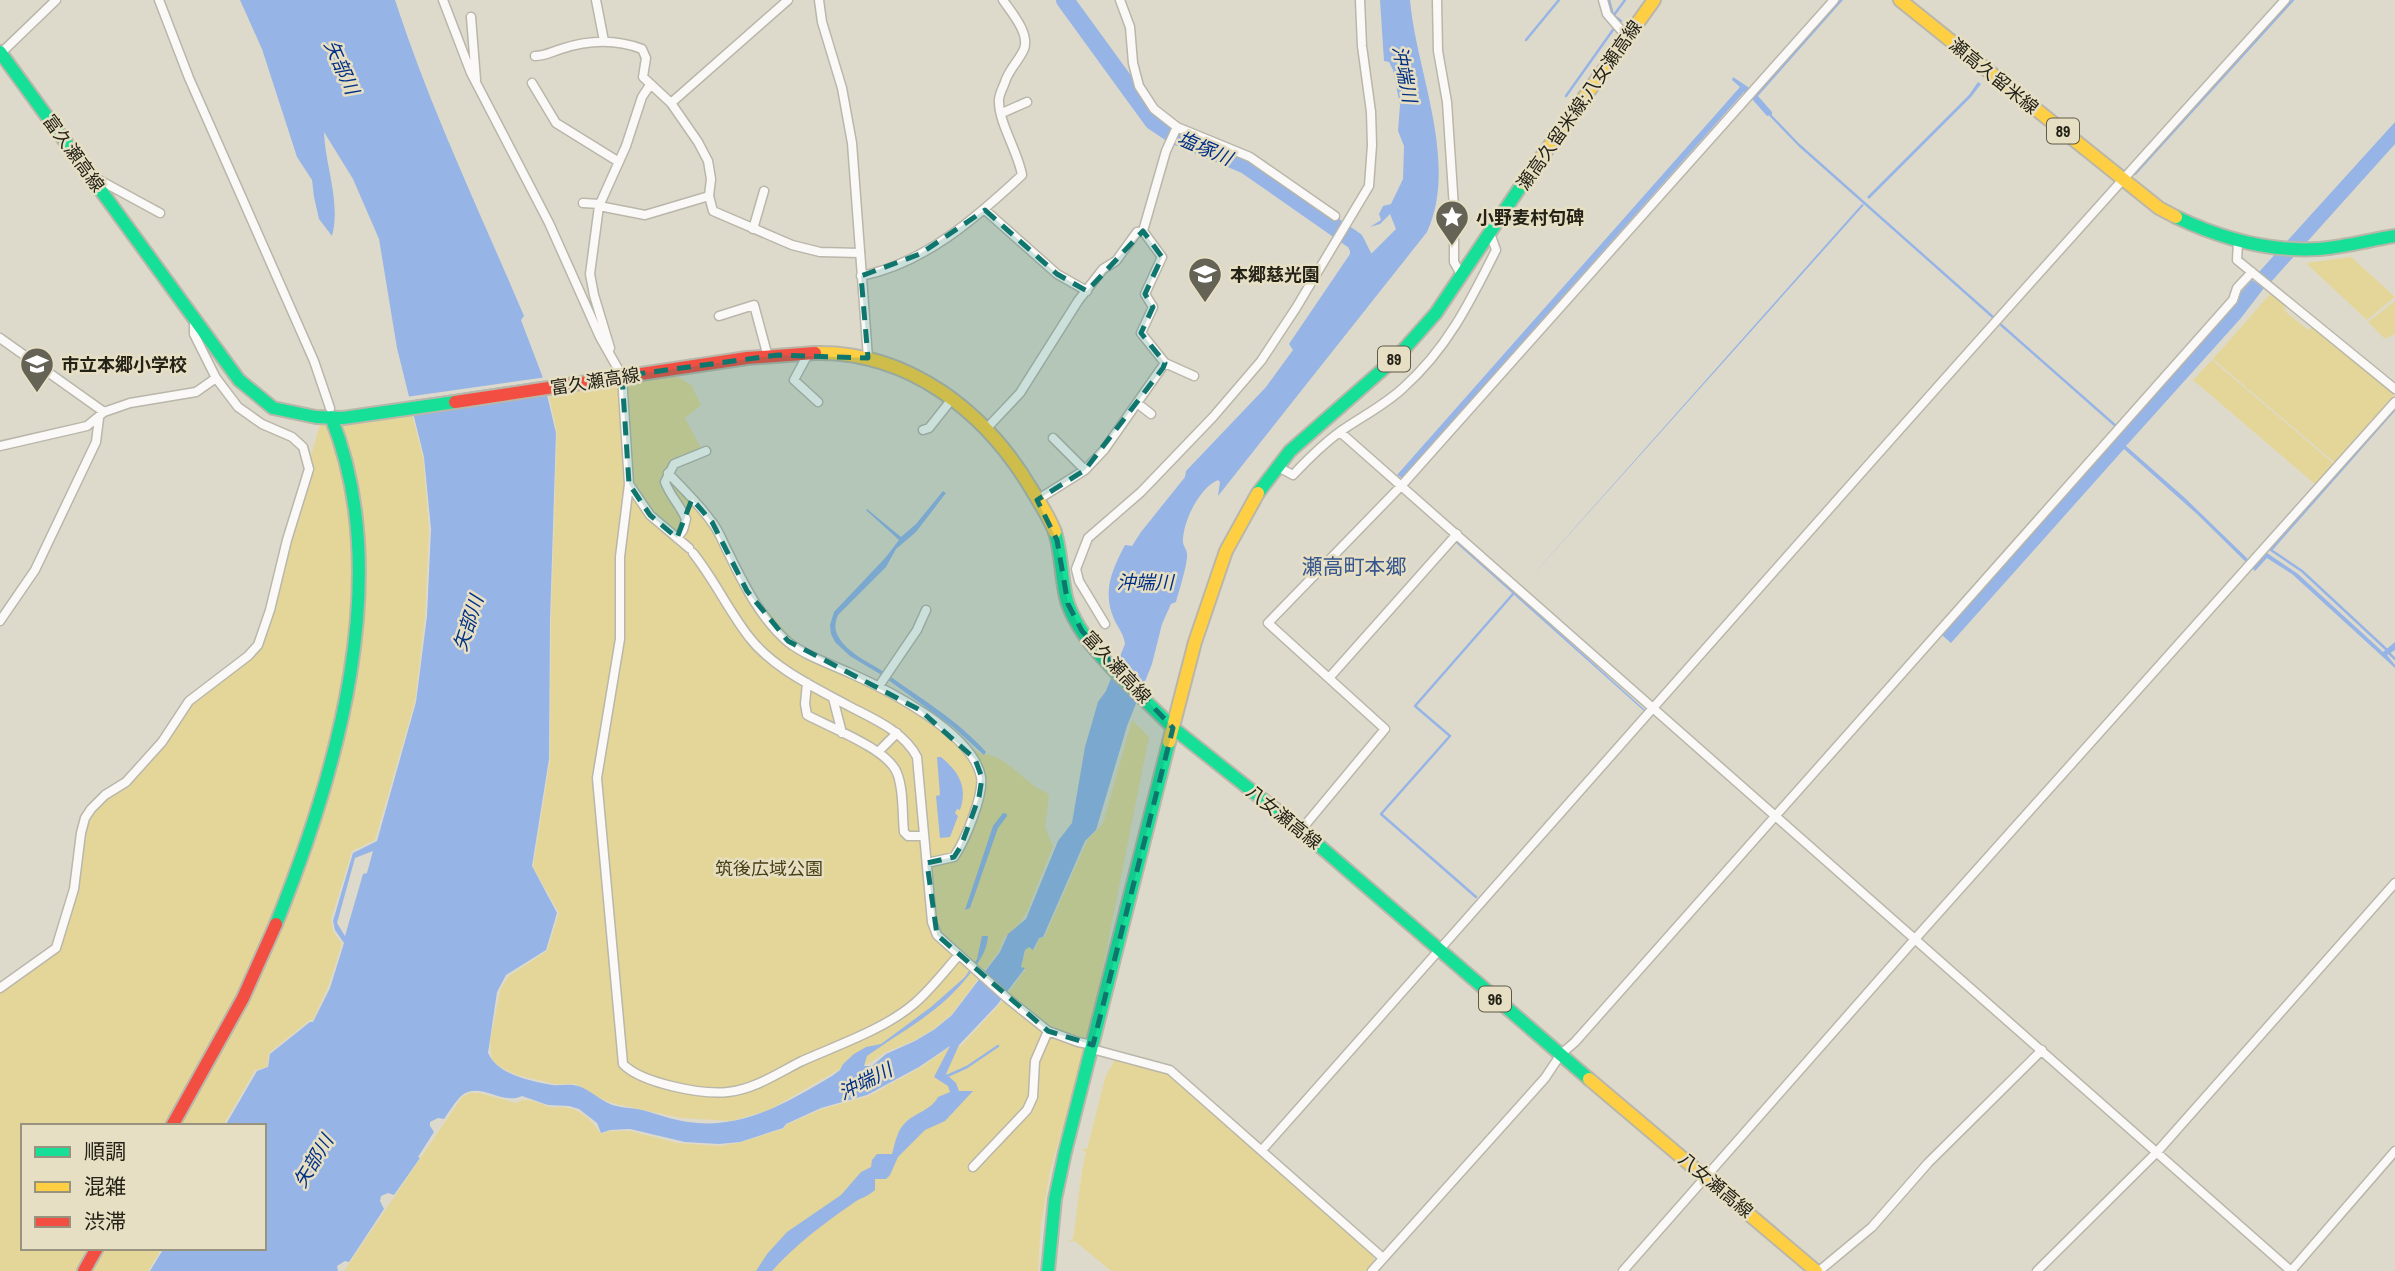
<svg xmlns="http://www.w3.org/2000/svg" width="2395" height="1271" viewBox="0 0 2395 1271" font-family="'Archivo Narrow','Noto Sans JP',sans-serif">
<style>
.green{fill:#e4d699}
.water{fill:#96b4e6;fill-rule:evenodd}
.pier{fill:#dedacb}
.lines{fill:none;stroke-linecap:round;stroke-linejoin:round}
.stream{stroke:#96b4e6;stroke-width:2.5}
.river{stroke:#96b4e6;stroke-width:18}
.street-casing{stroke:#b9b6aa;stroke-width:11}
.fast-casing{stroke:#b9b6aa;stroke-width:16}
.slow-casing{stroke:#b9b6aa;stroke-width:16}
.jam-casing{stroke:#b9b6aa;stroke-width:16}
.street{stroke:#faf9f7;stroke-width:8}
.fast{stroke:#16e098;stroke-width:12}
.slow{stroke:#ffcf43;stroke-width:12}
.jam{stroke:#f24e42;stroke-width:12}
.marked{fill:#0f766e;fill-opacity:0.2;stroke:#0f766e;stroke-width:5;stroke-dasharray:14 9;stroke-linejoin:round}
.labels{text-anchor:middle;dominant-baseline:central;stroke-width:5;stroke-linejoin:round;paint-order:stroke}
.shield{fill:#e6dfc3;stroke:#5e5b4b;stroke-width:2}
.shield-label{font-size:16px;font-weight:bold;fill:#242217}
.street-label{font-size:18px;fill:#242217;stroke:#e6dfc3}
.poi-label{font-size:18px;font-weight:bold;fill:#242217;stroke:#e6dfc3;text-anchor:start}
.park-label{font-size:18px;fill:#483f14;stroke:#e6dfc3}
.water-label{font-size:19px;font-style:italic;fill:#002f86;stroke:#e6dfc3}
.quarter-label{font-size:21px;fill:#36568f;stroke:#e6dfc3}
</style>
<rect width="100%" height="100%" fill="#dedacb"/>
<path class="green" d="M2351,257L2395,297L2367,320L2306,263Z
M2271,293L2283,303L2286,312L2308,330L2312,327L2395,394L2335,463L2213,359Z
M2395,301V334L2385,339L2368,322Z
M2212,360L2334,464L2316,485L2193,380Z
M673,374L691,385L701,405L685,418L701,448L670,461L673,471L712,516L749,589L788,634L806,649L876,682L981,754C1006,753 1024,784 1047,793L1049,797L1045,827L1053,846L1027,912L1019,924L1004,938L999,951L952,1014L935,1028L915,1040L886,1052L868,1064L840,1069L769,1110L731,1121L681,1118L616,1104L601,1099L576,1084H555L517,1075L500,1067L492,1059L490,1041L501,988L509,976L547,951L559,913L533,867L550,760L551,617L557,433L548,391Z
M412,415L423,457L429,529L425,617L415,701L375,840L352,851L331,919L333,931L342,944L328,987L313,1020H310L269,1053L267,1067L255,1070L223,1126H23V1248H162L148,1271H0V990L60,947L84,828L89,816L104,799L115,783L128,773L158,742L182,704L242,659L257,639L320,425Z
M1132,720L1149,737L1092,1023L1050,1172L1041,1224L1038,1271H344L462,1097L470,1093H479L515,1103C527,1097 534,1101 546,1106C552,1109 561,1106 568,1108C584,1111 593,1123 601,1134L610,1131H630L677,1143L720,1146L738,1143L783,1129L786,1125L822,1109L869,1096L923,1066L948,1048L961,1046L1000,1004L1026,969L1021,967L1026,949L1029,947L1035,950L1039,938H1044L1088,839L1103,824Z
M1115,1060L1169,1075L1373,1254L1374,1262L1366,1271H1111L1075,1241H1068L1073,1239C1078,1210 1079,1180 1086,1152L1081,1149H1087L1106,1075Z"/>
<path class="water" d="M240,0H395C430,108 480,212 524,316L521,320L543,378L556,433L550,620L549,759L532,866L557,913L546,950L506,975L497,992L488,1053C498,1075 530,1081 552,1085C559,1086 566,1084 573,1085C589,1087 600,1102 616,1106C624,1108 633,1108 642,1110C657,1114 673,1120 688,1122C743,1130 788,1102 832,1076L840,1070L843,1064L854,1054L866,1047L881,1044L931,1007L965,977L977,959L982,936H988C987,952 978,963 969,975C938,1014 906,1028 867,1056L864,1066H872L886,1054L915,1041L935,1029L952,1015L1000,952L1008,934L1026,919L1058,841L1072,823L1085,747L1098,702L1106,691L1125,644C1124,634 1118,628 1114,619C1102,591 1112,570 1125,545L1132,546L1141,532L1185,477L1186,471L1266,387L1293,350L1289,344L1350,254V242L1355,235L1364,250L1371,254L1396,229L1390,214L1380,224L1370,227L1381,220L1379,214L1383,206L1391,204L1403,179L1404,146L1398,131L1400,105L1393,70L1389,62L1384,61L1380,0H1410C1416,71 1459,162 1427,232L1218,496L1220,482L1218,480C1199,488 1182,523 1183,543C1184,547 1187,550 1187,554C1188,563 1179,591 1176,602L1171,604L1162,624L1152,664L1127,726L1096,830L1085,841L1043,937L1039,938L1033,950L1029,947L1025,950L1021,967L1025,968L997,1005L959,1045L946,1074L956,1083L959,1091H973L945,1121L925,1130L898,1157L890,1175L886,1179H875V1190C868,1197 859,1198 852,1204C823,1224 795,1245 772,1271H756L767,1254L787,1232L841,1195L861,1172L871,1167L872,1160L877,1154H892C895,1143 897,1130 906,1122C917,1112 931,1110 938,1097L950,1092L948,1086L934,1077L950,1046L919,1067L867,1095L821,1108L786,1124L783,1128L740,1142L719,1144L685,1142L630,1129L610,1130L601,1133L597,1123L579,1109L569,1106L548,1105L522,1096C503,1106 479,1080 461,1096C455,1102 449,1112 444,1119L438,1118L430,1122V1126L434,1132L418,1157L420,1158L394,1195L388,1193L381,1196L380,1201L384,1209L349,1262L345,1261L337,1266L338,1271H150L164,1248H264V1126H225L257,1071L268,1067L270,1054L310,1022H313L330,988L344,943L335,930L333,921L353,853L377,841L416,702L427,616L431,529L424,457L397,348L379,239L353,179L324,132C325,165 341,202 332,236L319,219L314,197L312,180L297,157L262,49ZM373,851L367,873L363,874L345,936L337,923L355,858Z
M1840,0H1843L1758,96L1772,112V115L1767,116L1752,99L1744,92L1402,478L1397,475L1740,87L1732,80L1733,77L1757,93Z
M1978,82L1981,84L1971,97L1869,199L1867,197L1969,95Z
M2395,122V144L2271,282L2259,272Z
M1862,204L1864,205L1524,585Z
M2252,280L2264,288L2241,318L2126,446L2185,498L2254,565L2267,553L2298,574L2383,652L2395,642V650L2387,655L2395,665V668L2292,574L2267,558L2255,571L2198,515L2124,449L1951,643L1942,635L2231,309L2242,291Z
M943,491L946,493L916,532L896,549L886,567L838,615C835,622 834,629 838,636C847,653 869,662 884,672C918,697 958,720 986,752L984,755L953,727L880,674L850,656L835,642L831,634L830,625L834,612L886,557L899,540L866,510L867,509L901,537L916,524Z
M1458,541L1645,710L1644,711L1456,543Z
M937,757H941C959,772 968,787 960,810L957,809L955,813L958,816L950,837L940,838L936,796L940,795Z
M1003,813L1007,814V816L998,828L970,908L965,910L993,826Z"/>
<path class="pier" d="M547,377L548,380L407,401L406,397Z"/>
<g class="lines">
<path class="stream" d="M1609,0L1613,15L1621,21
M1614,15L1625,0
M1526,40L1559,0
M1566,96L1615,27
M1771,116L1799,145L1994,318
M2135,174L2293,0
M1999,323L2117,427
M2387,650L2302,571L2271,550L2395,409
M2389,653L2395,659
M1476,897L1381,814L1450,736L1415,706L1513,594
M947,1076L967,1067L998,1046"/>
<path class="river" d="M1065,0L1153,121L1174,135L1246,165L1355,241L1364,259"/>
<g class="street-casing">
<path id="street" d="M159,0L189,78L314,361L330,408
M443,0L471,73L549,223L600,337L622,376L629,484L620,557V639L597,778L623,1064C641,1083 702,1095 728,1092C755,1089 778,1073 802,1061C838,1045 885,1029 915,1003C931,989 944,972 958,956
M596,0L604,41
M819,0L822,22L842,88L852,143L868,358
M1120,0L1130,27L1133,63L1139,86L1154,109L1177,127L1250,157L1335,216
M1437,0L1438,51L1447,102L1454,208V262L1462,276
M1603,0L1607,14L1627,37
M471,17L476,80
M1,53L56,0
M535,56C545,56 551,52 561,49C588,40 616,39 642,49L646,58L643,77L671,103L698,142L708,161L711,179L709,196L713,211L792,245L820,252L860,253
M532,83L556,123L619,162
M671,103L788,0
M1002,113L1027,102
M92,176L160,213
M583,203L600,204
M599,206L645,215L709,196
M985,210L1057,274L1087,291
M753,229L764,191
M1143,231L1162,257L1145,294L1153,307L1141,333L1165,363L1194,376
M2238,242L2237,260L2395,389
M861,276C924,264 977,217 1022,175C1018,152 999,123 999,102C998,96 1003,88 1005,82C1009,69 1019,61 1024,49C1030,33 1011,12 1003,0
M719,316L754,305L768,357
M0,338L104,412
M610,348L594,295L590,274L599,206L626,146L642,97L650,85
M808,354L794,380L818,402
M1137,403L1151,414
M987,428L1020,393L1078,301L1103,269L1116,261L1137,232L1143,231L1166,151L1177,127
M923,430L929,428L952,399
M1340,432L2291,1271
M1053,438L1085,470
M0,446L87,426L104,412L130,403L196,392L216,378
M1278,467L1293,475C1308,459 1323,444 1341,431C1361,417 1385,405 1403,388C1447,349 1470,302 1496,250L1490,233
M668,473C683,489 699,504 711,521C719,530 723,543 729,554C744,585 761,619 788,642C806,656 830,664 850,673C888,690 973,733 981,777C984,795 965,841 954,857L927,863
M629,484L650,515L689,548
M1037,500L1085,470L1104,450L1165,363
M677,538L683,530L686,519C680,505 670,496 665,482L674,464L706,451
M693,553C714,579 728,610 749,637C772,667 812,686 845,704C871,718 903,730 917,757L932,922L937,935L1007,998L1048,1031L1078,1042L1093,1045
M0,621L35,570L96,442L99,418
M1105,624L1079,581L1076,569L1088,538L1141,492L1213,417L1261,361L1296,308L1369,186L1372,145L1371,112L1362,46L1360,0
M1329,678L1457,534
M807,683L805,704L807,715C829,727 888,749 897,773C904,790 902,814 904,832L908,836H924
M879,686L917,630L926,610
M833,698L842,733
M878,752L897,733
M1301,830L1385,729L1268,623L1402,485L1834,0
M0,988L56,948L74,889L81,833L85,818L91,809L105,795L126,782L162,742L189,701L248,656L258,645L270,610L287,540L309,469L303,447L292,437L262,424L238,407L216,378L194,334V320
M1092,1049L1170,1070L1383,1258
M1262,1150C1603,766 1940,380 2285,0
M973,1167L1027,1110L1033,1097L1035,1061L1048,1031
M1372,1271L1545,1078L1561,1054L1575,1042L2233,300L2237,288L2252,272
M1623,1271L1915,939L2395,402
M1819,1271L1872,1227L1928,1163L2042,1050
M2037,1271L2157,1152L2395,883
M2291,1271L2395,1151"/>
</g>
<g class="fast-casing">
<path id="fast" d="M0,52L239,380L273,408L316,417L343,418L455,402
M2176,217C2222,239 2269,252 2319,249C2345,247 2370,240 2395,236
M1258,493L1290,451L1398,356L1436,313L1523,183
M1055,532C1062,555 1061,579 1067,601C1082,649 1139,692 1173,728
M1173,728L1301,830L1589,1079
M276,924C337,773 395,575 331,417
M1048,1271L1055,1199L1065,1152L1169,742"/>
</g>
<g class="slow-casing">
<path id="slow" d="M1900,0L2159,208L2176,217
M1523,183L1654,0
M815,353C909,351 986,412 1032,490C1040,503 1049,517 1055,532
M1169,742L1195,642L1226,551L1258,493
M1589,1079L1816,1271"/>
</g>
<g class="jam-casing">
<path id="jam" d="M455,402L747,358L815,353
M172,1126L243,998L276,924
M84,1271L97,1248"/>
</g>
<use href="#street" class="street"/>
<use href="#fast" class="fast"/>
<use href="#slow" class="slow"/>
<use href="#jam" class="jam"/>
</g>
<path class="marked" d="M985,210L1057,274L1087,291L1143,231L1162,257L1145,294L1153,307L1141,333L1165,363L1163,368L1085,470L1037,500L1057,540L1068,604L1082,631L1173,728L1093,1045L1048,1031L937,935L927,863L954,857L961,846L979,797L982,778L975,759L920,710L788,641L747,591L712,522L692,499L677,538L650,515L629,484L622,376L778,355L868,358L861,276L920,254Z"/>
<defs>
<g id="sight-pin" transform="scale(1.75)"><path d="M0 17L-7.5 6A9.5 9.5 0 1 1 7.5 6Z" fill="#656256" stroke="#e6dfc3"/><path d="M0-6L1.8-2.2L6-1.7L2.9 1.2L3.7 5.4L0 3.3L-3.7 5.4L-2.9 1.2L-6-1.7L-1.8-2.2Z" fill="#fff"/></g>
<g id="school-pin" transform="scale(1.75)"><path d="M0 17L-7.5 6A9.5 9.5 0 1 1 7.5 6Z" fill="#656256" stroke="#e6dfc3"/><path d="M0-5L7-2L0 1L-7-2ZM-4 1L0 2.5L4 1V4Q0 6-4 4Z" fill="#fff"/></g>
</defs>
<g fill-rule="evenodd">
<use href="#sight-pin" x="1452" y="217"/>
<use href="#school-pin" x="1205" y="274"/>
<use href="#school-pin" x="37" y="364"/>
</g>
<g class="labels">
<g class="shield">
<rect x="2047" y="118.5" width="32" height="25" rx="5"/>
<rect x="1378" y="346.5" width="32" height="25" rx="5"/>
<rect x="1479" y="986.5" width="32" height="25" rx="5"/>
</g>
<g class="shield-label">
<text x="2063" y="131">89</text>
<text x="1394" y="359">89</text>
<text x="1495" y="999">96</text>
</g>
<g class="street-label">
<text transform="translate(1994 76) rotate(39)">瀬高久留米線</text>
<text transform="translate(1579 105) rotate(-55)">瀬高久留米線;八女瀬高線</text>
<text transform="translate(74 153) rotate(54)">富久瀬高線</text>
<text transform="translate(595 381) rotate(-9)">富久瀬高線</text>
<text transform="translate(1117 667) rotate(47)">富久瀬高線</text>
<text transform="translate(1284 817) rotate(39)">八女瀬高線</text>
<text transform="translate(1716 1185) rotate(40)">八女瀬高線</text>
</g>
<g class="poi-label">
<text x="1476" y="217">小野麦村句碑</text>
<text x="1230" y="274">本郷慈光園</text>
<text x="61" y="364">市立本郷小学校</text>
</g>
<g class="park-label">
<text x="769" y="868">筑後広域公園</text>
</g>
<g class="water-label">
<text transform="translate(342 67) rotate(66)">矢部川</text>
<text transform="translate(1405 74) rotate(79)">沖端川</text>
<text transform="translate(1205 148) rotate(23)">塩塚川</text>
<text x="1145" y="582">沖端川</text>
<text transform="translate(468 623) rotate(-72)">矢部川</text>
<text transform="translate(865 1081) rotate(-27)">沖端川</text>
<text transform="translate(313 1161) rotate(-59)">矢部川</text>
</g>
<g class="quarter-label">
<text x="1354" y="566">瀬高町本郷</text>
</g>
</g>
<rect x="21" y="1124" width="245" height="126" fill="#e6dfc3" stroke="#98937e" stroke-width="2"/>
<rect x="35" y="1147" width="35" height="10" fill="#16e098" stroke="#98937e" stroke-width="2"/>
<text x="84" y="1159" font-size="21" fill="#242217">順調</text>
<rect x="35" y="1182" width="35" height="10" fill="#ffcf43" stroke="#98937e" stroke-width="2"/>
<text x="84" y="1194" font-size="21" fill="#242217">混雑</text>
<rect x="35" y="1217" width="35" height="10" fill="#f24e42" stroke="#98937e" stroke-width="2"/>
<text x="84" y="1229" font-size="21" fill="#242217">渋滞</text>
</svg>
